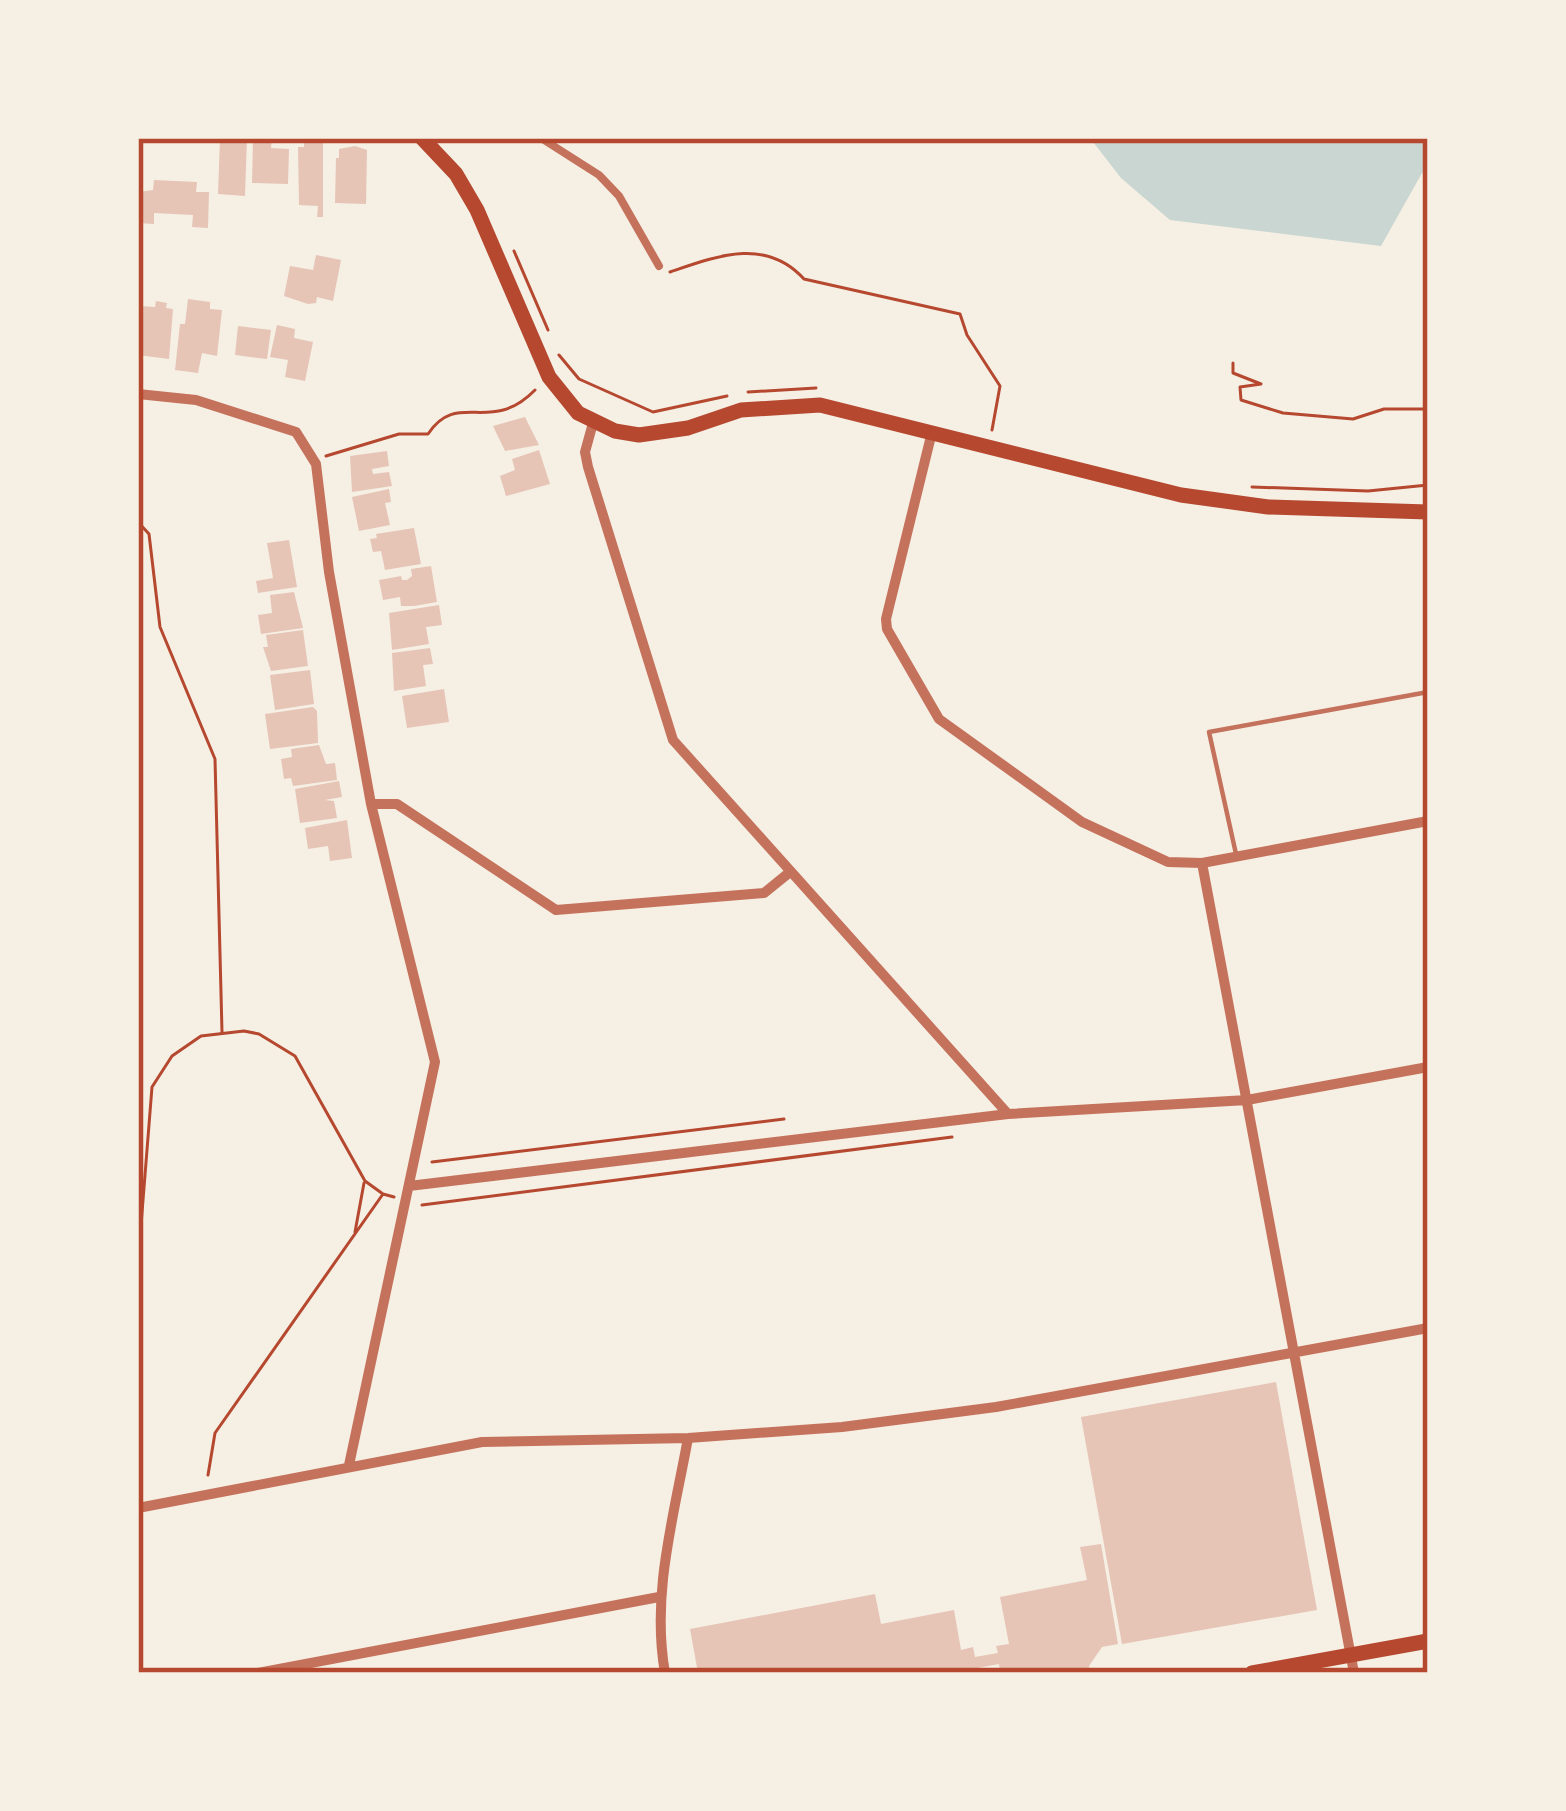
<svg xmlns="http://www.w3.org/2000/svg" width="1566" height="1811" viewBox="0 0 1566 1811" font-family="Mulish,sans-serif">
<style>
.water{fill:#c9d6d2}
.building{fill:#e6c5b7}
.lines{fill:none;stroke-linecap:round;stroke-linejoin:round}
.path{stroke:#b5482f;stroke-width:3}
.service{stroke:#c5725c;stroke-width:4.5}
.pedestrian{stroke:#c5725c;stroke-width:8}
.minor{stroke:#c5725c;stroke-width:10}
.secondary{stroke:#b5482f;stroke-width:15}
.neatline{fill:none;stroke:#b5482f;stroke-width:4.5}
</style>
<rect width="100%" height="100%" fill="#f6efe4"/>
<path class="water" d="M1090,138H1428V174L1422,173L1381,246L1170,220L1121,178Z"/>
<path class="building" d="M220,138H247L245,196L218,194Z
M253,138H272L271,148L289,149L288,184L252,183Z
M304,142H323V217H317L318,206L299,205L298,147H304Z
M355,146L367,150L366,204L335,203L336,158H339V149Z
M154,180L197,182L196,192H209L208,228L192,227L193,215L154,213V224L138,223V192L153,190Z
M316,255L341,260L333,301L317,297L316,303L308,304L284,296L290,266L313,270Z
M188,299L210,302V309L222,310L217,356L202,353L198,373L175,370L180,324H185Z
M156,301L167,303L166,308L173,309L169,359L138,355V306L155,307Z
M277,325L295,329L294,338L313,342L305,381L285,377L288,360L270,357Z
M238,326L271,330L267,359L235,355Z
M525,417L539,445L505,451L493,426Z
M539,450L550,484L506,496L500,476L515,470L512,459Z
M387,451L389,466L372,469L373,474L389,472L392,486L352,492L350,456Z
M389,489L391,502L385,503L390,525L359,531L352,497Z
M414,528L421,564L385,570L381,551L373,552L370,539L377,538L376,534Z
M289,540L297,587L258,593L256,581L273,578L267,543Z
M431,566L437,602L414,606H401L400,597L383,600L379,580L401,576L402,580H407L412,576L411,569Z
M294,592L303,628L261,634L258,615L272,613L270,595Z
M439,605L442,625L426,627L429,644L392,650L389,613Z
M303,630L308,666L271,671L263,647H268L266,635Z
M430,648L433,664L423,665L426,686L394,691L392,653Z
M310,670L314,704L275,710L270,675Z
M444,689L449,722L407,728L402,696Z
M313,707L317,711L318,743L270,749L265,714Z
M319,745L326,764L335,763L337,780L293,786L291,778L284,779L281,759L292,757L291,749Z
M339,781L342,797L325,800L334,801L337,818L300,823L295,789Z
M347,820L352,858L330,861L328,846L308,849L305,828Z
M1276,1382L1317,1610L1122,1644L1081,1417Z
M1101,1544L1118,1644L1102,1647L1089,1666L1090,1673H1000L999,1664L977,1668L978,1673H698L690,1629L875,1594L881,1624L954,1610L961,1650L973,1647L975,1657L998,1653L996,1646L1009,1644L1000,1597L1087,1580L1080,1547Z"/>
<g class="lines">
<path class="path" d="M514,251L548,330
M670,272C717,256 766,237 804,279L960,314L967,335L1000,386L992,430
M559,355L579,379L653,412L727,396
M1233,363V373L1261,384L1240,387L1241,400L1283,413L1353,419L1384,409H1424L1428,412
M748,392L816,388
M326,456L399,434H428C458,389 490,436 535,390
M1252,487L1368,491L1428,485
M138,522L149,534L160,627L215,759L222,1032
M432,1162L784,1119
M422,1205L952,1137
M355,1232L364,1183
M138,1263L152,1087L172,1056L201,1036L244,1031L259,1034L295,1056L365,1181L383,1194
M208,1475L215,1433L383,1194L394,1197"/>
<path class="service" d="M1236,854L1209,732L1428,692"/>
<path class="pedestrian" d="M541,138L599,175L619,196L659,266"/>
<path class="minor" d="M138,394L196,400L296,432L316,464L329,572L371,804L435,1062L349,1465
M593,423L585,452L588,467L673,740L1008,1114
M932,432L886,619L887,629L939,719L1082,822L1168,862L1202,863L1428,821
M371,804H397L556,910L764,893L790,872
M1202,863L1354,1673
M409,1186L1008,1114L1247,1100L1428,1067
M138,1508L482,1442L688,1438L842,1427L996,1407L1428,1328
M258,1673L659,1597
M665,1673C651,1594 674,1516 688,1438"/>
<path class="secondary" d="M422,138L456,174L477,210L549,377L578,413L615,431L639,435L688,428L741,410L820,405L1181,495L1268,507L1428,512
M1252,1673L1428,1641"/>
</g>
<rect width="1566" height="1811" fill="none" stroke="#f6efe4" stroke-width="282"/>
<rect x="141" y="141" width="1284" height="1529" class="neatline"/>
</svg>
